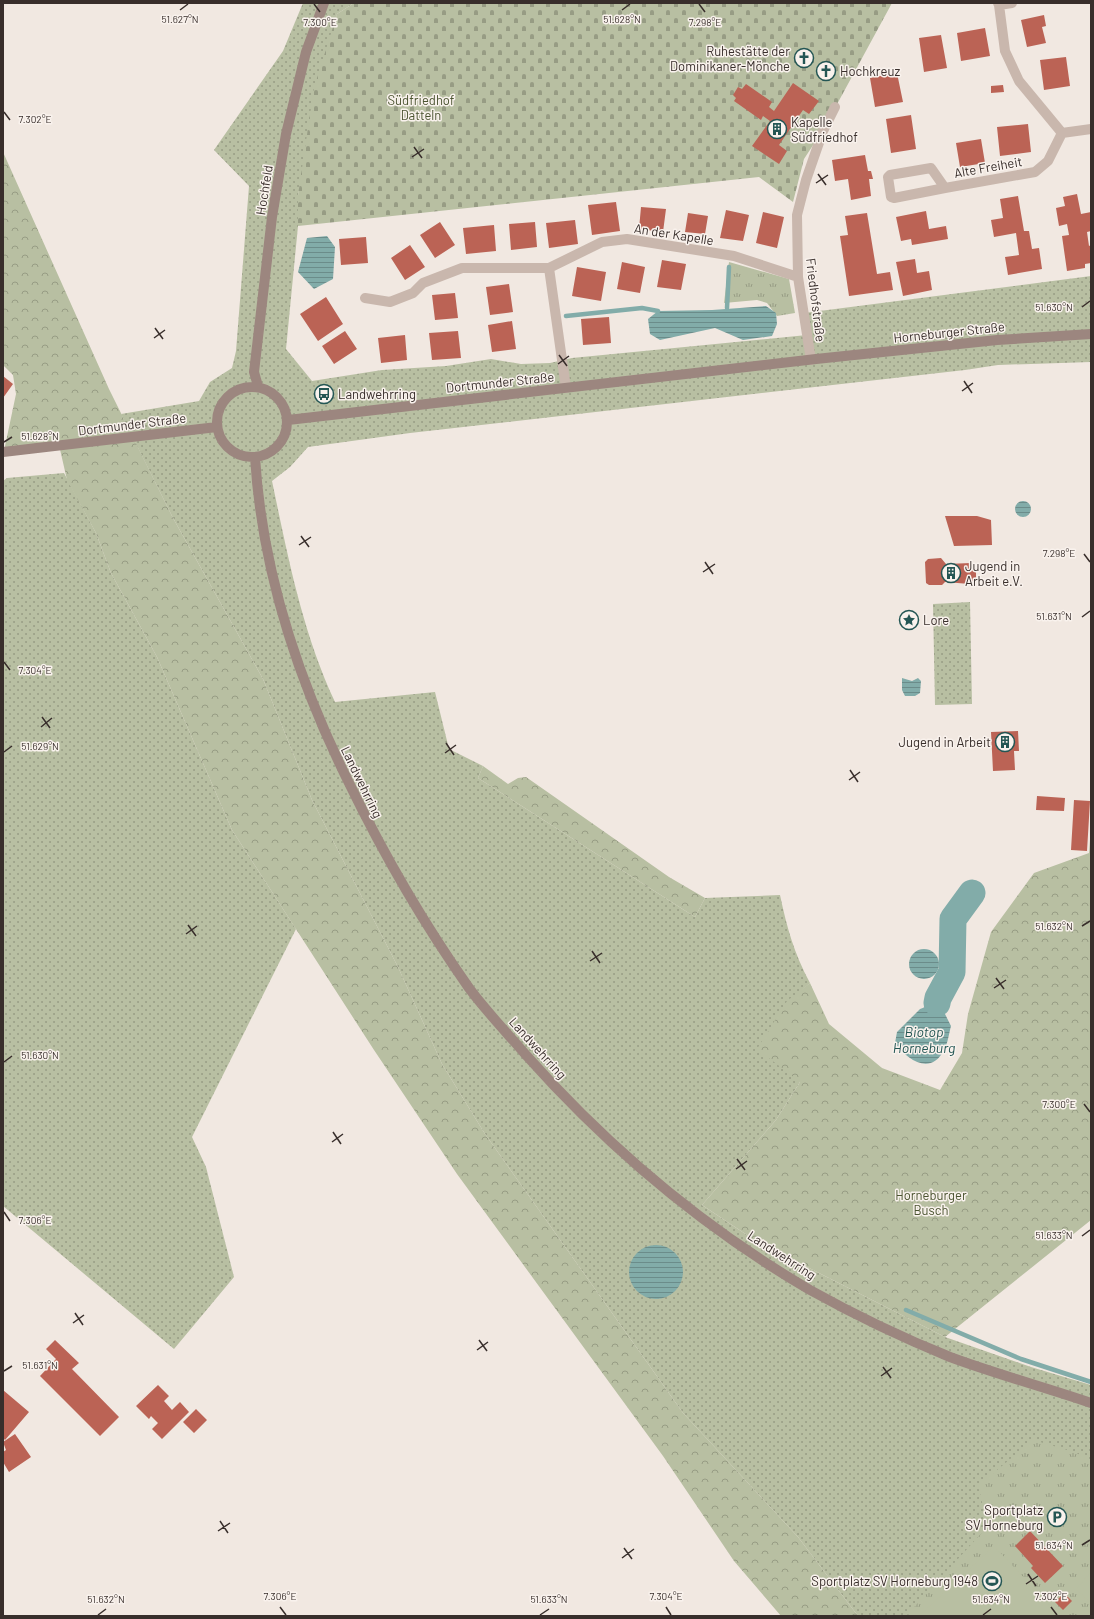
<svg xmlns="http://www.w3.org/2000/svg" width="1094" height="1619" viewBox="0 0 1094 1619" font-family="Barlow,sans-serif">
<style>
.grass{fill:url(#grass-dots)}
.forest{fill:url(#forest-crowns)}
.cemetery{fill:url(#cemetery-stones)}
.park{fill:url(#park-tufts)}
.pitch{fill:#b8bfa2}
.water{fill:url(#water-rules)}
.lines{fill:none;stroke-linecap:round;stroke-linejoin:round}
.stream{stroke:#82aca9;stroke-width:4.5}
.river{stroke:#82aca9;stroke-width:27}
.building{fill:#bb6355}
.street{stroke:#c9b7ad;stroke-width:10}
.secondary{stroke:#9c867f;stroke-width:10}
.ticks{fill:none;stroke:#382e2b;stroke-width:1.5}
.labels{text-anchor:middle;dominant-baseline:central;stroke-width:3;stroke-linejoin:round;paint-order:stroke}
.poi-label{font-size:13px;fill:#382e2b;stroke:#f9f2ed;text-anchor:start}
.park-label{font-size:13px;fill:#4b5431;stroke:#f9f2ed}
.street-label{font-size:13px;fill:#382e2b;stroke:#f9f2ed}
.water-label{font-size:14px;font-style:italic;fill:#245654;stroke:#f9f2ed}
.ticks-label{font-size:10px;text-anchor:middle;fill:#382e2b;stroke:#f9f2ed;stroke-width:3;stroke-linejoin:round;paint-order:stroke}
</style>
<defs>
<pattern id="grass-dots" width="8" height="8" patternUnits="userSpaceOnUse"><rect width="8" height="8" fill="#b8bfa2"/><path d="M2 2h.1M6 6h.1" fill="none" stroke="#979c84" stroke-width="1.8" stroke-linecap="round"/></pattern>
<pattern id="forest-crowns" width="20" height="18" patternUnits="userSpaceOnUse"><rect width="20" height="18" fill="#b8bfa2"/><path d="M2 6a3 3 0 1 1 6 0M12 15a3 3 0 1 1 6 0" fill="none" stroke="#979c84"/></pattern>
<pattern id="cemetery-stones" width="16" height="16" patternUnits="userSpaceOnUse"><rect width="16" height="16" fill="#b8bfa2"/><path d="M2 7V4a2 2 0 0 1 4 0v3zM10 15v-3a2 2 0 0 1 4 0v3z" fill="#979c84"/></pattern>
<pattern id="park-tufts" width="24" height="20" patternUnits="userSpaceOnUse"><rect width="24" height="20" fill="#b8bfa2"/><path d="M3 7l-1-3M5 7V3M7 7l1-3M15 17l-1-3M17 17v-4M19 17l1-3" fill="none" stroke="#979c84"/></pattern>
<pattern id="water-rules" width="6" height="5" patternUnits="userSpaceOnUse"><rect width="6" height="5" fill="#82aca9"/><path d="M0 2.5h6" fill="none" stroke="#6b8c8a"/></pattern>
</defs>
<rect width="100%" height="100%" fill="#f1e8e1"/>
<path class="grass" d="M303,3H354L337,14L298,195V226L286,349L312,381L382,370L446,366L491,359L521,364L550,363L572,358L807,335L804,313L1091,276V362L998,365L965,370L410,433L308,447L290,467L272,481C288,557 302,631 335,702L435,692L449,749L483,766L478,778L695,917L705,898L780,895C787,928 794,953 810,983L786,1004L800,1082L776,1120L702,1205L756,1241L945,1337L1031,1367L1091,1385V1616H858L798,1537L683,1413L485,1134L442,1064L398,967L312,800L263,679L173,518L121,414L199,401L210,382L232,368L236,351L249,186L214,150L283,51Z
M64,473L96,533L111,573L157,657L232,830L296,929L192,1137L206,1167L234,1277L174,1349L3,1206V481L7,478Z
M970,602L972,704L935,705L933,604Z"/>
<path class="forest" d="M3,152L109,389L173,518L263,679L312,800L398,967L442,1064L485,1134L683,1413L798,1537L858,1616H781L734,1561L663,1456L457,1174L374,1050L232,830L157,657L111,573L96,533L67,480L59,445L4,451L16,394L13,375L3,365Z
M483,766L508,784L518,778L526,777L669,877L705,898L695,917L478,778Z
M1091,826V1220L945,1337L756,1241L702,1205L776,1120L800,1082L757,1049L787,1001L810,983L829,1024L882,1068L940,1090L962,1053L968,1014L991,932L1034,873L1089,853Z"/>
<path class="cemetery" d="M354,3H892L823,130L804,159L793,202L759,177L298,226V195L314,88L337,14Z"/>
<path class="park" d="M729,262L789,279L795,313L777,316L767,303L757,300L724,303Z
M1033,1440L1074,1452L1091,1460V1616H906L988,1526L978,1486Z"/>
<path class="pitch" d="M994,1546L1060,1616H919Z
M1091,1572V1603L1076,1589Z"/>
<path class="water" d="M327,236L335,247L333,279L314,289L298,272L307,238Z
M766,306L776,313L777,324L772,336L743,340L715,328L660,340L650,334L648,319L658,311L712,310Z
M1015 509a8 8 0 1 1 16 0a8 8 0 1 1-16 0Z
M902,678L912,681L918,678L921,681L920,693L915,696H905L902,690Z
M909 964a15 15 0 1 1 30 0a15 15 0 1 1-30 0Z
M939,1002L951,1026C949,1033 948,1043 944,1050C931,1076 907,1060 895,1043L897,1032L920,1009Z
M629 1272a27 27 0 1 1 54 0a27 27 0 1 1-54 0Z"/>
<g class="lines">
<path class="stream" d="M727,308L729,267
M566,316L642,308L658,311
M906,1310L1021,1359L1091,1382"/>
<path class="river" d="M937,1003L938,998L952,972L953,919L972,893"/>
</g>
<path class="building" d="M1044,15L1046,26L1042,27L1046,43L1027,47L1021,20Z
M985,28L990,56L961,61L957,33Z
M941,35L947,68L924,72L919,38Z
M1066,57L1070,86L1044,90L1040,60Z
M897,73L903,102L875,107L870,78Z
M793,83L819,101L809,114L803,110L779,145L787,151L779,164L752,146L770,121L763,116L761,120L734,101L736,98L733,95L738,87L742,89L746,84L772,102L769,107L774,111Z
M1003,85L1004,92L991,93V86Z
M911,115L916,149L891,153L886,119Z
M1028,124L1031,152L1000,156L997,127Z
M981,139L985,163L960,167L956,143Z
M865,155L868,171H871L873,179H869L871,196L851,200L848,179L835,181L832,160Z
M1077,194L1081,214L1091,212V231L1087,232L1089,246L1091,245V263L1085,264V268L1067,271L1062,236L1069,235L1067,224L1059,226L1056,208L1065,206L1063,197Z
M1018,196L1024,231H1029L1032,249L1039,248L1042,269L1008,275L1005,257L1019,255L1016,233L994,237L991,220L1003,218L1000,199Z
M616,202L620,231L592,235L588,205Z
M641,207L666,209L663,232L639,229Z
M726,210L749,215L743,241L720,238Z
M926,211L929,229L946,226L948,239L912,245L911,239L901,241L896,217Z
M763,212L784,217L777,248L756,243Z
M688,213L708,216L705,234L685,232Z
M867,213L877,274L890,272L893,290L849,296L840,236L848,235L845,216Z
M575,220L578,244L549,248L546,223Z
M440,222L455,245L435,258L420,235Z
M535,222L537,247L511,250L509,224Z
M494,225L496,251L466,254L463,228Z
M366,237L368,263L341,265L339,239Z
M410,245L425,267L405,280L391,258Z
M915,259L917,273L929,271L932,290L903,296L896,262Z
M662,260L686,264L681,290L657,287Z
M622,262L645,267L640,293L617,289Z
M577,267L606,272L601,301L572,296Z
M509,284L513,312L490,315L486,287Z
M455,293L458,318L435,320L432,295Z
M326,297L343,324L318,341L300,314Z
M609,317L611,343L583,345L581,319Z
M512,321L516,349L492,352L488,325Z
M345,331L357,349L334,364L322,346Z
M458,331L461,358L432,360L429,333Z
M405,335L407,360L381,363L378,338Z
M3,376L13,384L3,398Z
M945,516H977L991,520L992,545L954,546Z
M941,558L946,564L971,563L976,569V577L970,584L945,582L942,585H929L926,583L925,562L928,559Z
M1018,731L1019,751H1014L1015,770L993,771L991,732Z
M1037,796L1065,798L1064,811L1036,810Z
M1074,800L1090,801L1087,851L1071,850Z
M55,1340L79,1363L72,1369L119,1417L100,1436L40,1376L56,1359L46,1349Z
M158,1385L169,1396L164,1401L172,1410L180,1402L189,1412L162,1439L152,1429L158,1423L151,1416L149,1419L136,1406Z
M3,1390L29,1412L5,1440L3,1438Z
M196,1409L207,1420L194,1433L183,1422Z
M15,1434L31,1457L9,1472L3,1462V1452L6,1450L3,1442Z
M1030,1531L1063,1566L1045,1583L1031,1568L1033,1566L1015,1546Z
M1064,1593L1072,1601L1063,1610L1055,1602Z"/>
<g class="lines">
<path class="street" d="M998,3L999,5L1012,3
M999,5L1005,51L1019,81L1062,133
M1062,133L1091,129
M931,168L945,188L894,198L891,197L888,177L890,175Z
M945,188L1035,172L1048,161L1062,133
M549,268L566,388
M365,298L390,302L413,293L423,283L462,268H549L602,242L627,239L734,256L798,277
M811,360L798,277L797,215L806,180L823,131L835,107"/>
<path class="secondary" d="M258,386L254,372L272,217L286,134L306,52L324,3
M217 422a35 35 0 1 1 70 0a35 35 0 1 1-70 0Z
M288,420L816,359L997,340L1091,334
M3,452L217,427
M255,457C262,572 299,683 350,785C384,855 424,924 469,988C486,1011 507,1033 526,1055C607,1146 704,1228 810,1290C855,1315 903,1338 950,1357C996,1374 1044,1387 1091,1403"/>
</g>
<path class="ticks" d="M314,4L320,12M699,4L705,12M180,10L188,4M622,10L630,4M4,112L10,120M414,147L422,158M412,157L424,149M818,174L826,185M816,183L828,175M1082,307L1090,301M155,328L163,339M154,338L165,330M559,355L567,366M558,364L569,356M964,381L972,393M962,391L973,383M4,442L12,437M301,536L309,547M299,545L311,537M1084,554L1090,562M705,562L713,574M703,572L715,564M1082,617L1090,611M4,662L10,670M42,717L50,728M41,727L52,718M446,743L454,755M4,752L12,746M445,753L456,745M850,770L858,782M849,780L860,772M188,925L196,936M1082,926L1090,921M186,934L197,926M592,951L600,963M590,961L602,953M996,978L1004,989M994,988L1006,980M4,1062L12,1056M1084,1104L1090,1112M333,1132L341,1144M332,1142L343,1134M737,1159L745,1170M736,1169L747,1161M4,1212L10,1221M1082,1236L1090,1230M75,1313L83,1325M73,1323L84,1315M479,1340L487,1351M477,1350L488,1342M883,1367L891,1378M4,1371L12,1366M881,1376L892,1368M220,1521L228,1533M218,1531L230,1523M1082,1545L1090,1540M624,1548L632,1559M622,1558L634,1549M1028,1574L1036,1586M1026,1584L1038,1576M280,1607L286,1615M666,1607L671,1615M1051,1607L1057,1615M98,1615L106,1609M540,1615L549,1609M983,1615L991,1609"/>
<defs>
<g id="church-ring" transform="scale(1)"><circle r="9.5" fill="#f9f2ed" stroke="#245654" stroke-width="1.5"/><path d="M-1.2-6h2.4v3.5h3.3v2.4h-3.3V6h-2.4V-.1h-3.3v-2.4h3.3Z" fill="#245654"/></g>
<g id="building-ring" transform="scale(1)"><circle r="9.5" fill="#f9f2ed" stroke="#245654" stroke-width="1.5"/><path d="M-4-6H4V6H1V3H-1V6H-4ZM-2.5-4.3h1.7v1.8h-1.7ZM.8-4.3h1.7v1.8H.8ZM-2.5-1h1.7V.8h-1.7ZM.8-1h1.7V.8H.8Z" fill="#245654"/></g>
<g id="bus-ring" transform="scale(1)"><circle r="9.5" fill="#f9f2ed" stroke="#245654" stroke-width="1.5"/><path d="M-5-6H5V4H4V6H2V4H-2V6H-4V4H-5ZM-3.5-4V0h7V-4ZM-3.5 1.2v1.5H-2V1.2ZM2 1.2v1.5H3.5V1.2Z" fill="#245654"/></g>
<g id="sight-ring" transform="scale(1)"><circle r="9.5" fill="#f9f2ed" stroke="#245654" stroke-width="1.5"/><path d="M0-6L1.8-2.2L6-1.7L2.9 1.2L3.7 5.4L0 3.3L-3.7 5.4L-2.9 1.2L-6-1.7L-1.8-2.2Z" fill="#245654"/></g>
<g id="parking-ring" transform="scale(1)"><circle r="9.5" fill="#f9f2ed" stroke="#245654" stroke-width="1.5"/><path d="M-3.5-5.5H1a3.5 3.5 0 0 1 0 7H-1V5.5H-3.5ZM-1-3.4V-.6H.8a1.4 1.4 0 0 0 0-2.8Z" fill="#245654"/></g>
<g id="stadium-ring" transform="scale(1)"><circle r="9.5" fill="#f9f2ed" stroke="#245654" stroke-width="1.5"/><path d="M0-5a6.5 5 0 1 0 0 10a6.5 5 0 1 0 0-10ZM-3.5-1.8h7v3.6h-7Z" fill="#245654"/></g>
</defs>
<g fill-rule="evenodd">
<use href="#church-ring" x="804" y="58"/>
<use href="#church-ring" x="826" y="71"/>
<use href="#building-ring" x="777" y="129"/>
<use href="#bus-ring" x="324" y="394"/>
<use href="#building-ring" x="951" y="573"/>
<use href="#sight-ring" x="909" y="620"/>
<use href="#building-ring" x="1005" y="742"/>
<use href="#parking-ring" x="1057" y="1517"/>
<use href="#stadium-ring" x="992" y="1581"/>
</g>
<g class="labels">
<g class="poi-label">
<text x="790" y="51" text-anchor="end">Ruhestätte der<tspan x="790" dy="15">Dominikaner-Mönche</tspan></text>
<text x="840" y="71">Hochkreuz</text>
<text x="791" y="122">Kapelle<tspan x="791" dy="15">Südfriedhof</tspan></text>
<text x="338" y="394">Landwehrring</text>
<text x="965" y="566">Jugend in<tspan x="965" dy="15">Arbeit e.V.</tspan></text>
<text x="923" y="620">Lore</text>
<text x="991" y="742" text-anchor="end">Jugend in Arbeit</text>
<text x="1043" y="1510" text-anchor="end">Sportplatz<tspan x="1043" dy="15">SV Horneburg</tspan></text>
<text x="978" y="1581" text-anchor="end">Sportplatz SV Horneburg 1948</text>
</g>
<g class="park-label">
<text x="421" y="100">Südfriedhof<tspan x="421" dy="15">Datteln</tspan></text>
<text x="931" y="1195">Horneburger<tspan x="931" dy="15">Busch</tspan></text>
</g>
<g class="street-label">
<text transform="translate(988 167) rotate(-10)">Alte Freiheit</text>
<text transform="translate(264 190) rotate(-81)">Hochfeld</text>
<text transform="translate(674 234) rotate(9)">An der Kapelle</text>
<text transform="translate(816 300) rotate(83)">Friedhofstraße</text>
<text transform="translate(949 332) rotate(-6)">Horneburger Straße</text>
<text transform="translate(500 382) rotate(-6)">Dortmunder Straße</text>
<text transform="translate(132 424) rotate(-7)">Dortmunder Straße</text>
<text transform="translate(362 782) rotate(64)">Landwehrring</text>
<text transform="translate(538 1048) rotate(48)">Landwehrring</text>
<text transform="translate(782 1255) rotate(33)">Landwehrring</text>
</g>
<g class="water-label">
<text x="924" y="1031">Biotop<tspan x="924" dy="16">Horneburg</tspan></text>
</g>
</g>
<g class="ticks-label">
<text x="180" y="23">51.627°N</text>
<text x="622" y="23">51.628°N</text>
<text x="320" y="26">7.300°E</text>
<text x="705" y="26">7.298°E</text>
<text x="35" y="123">7.302°E</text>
<text x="1054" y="311">51.630°N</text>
<text x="40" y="440">51.628°N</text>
<text x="1059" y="557">7.298°E</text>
<text x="1054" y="620">51.631°N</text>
<text x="35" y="674">7.304°E</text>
<text x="40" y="750">51.629°N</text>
<text x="1054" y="930">51.632°N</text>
<text x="40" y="1059">51.630°N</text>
<text x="1059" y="1108">7.300°E</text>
<text x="35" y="1224">7.306°E</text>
<text x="1054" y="1239">51.633°N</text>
<text x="40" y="1369">51.631°N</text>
<text x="1054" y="1549">51.634°N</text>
<text x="280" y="1600">7.306°E</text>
<text x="666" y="1600">7.304°E</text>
<text x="1051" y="1600">7.302°E</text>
<text x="106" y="1603">51.632°N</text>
<text x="549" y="1603">51.633°N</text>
<text x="991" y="1603">51.634°N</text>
</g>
<rect width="1094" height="1619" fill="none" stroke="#382e2b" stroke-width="8"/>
</svg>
